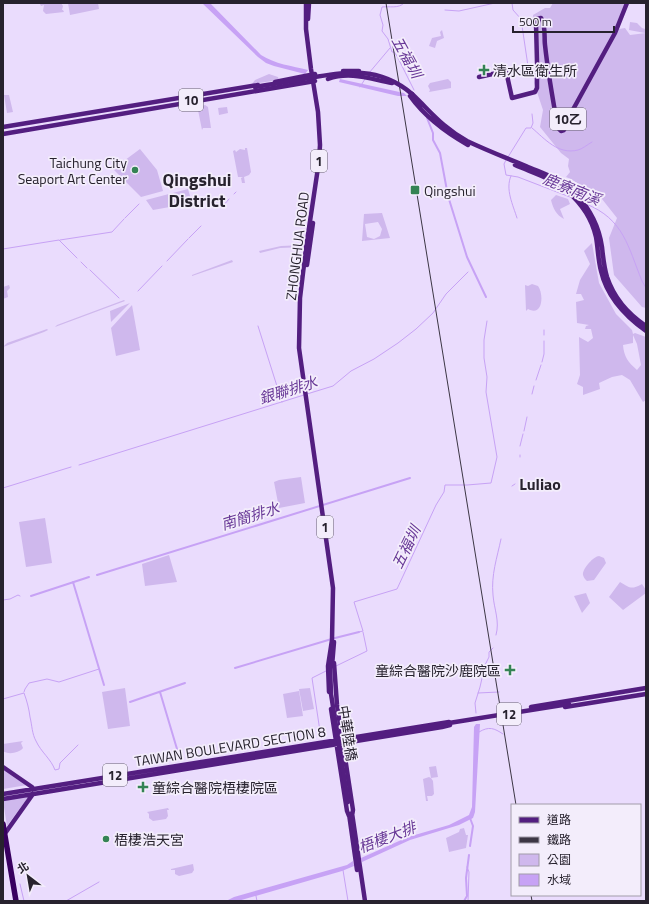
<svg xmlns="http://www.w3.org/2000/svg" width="649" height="904" viewBox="0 0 649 904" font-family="'Titillium Web','Noto Sans TC',sans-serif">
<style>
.green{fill:#cfb8ed;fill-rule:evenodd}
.water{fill:#c7a2f5}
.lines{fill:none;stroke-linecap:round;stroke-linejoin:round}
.stream{stroke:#c7a2f5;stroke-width:1}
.canal{stroke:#c7a2f5;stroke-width:2}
.primary{stroke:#531e80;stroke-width:4.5}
.highway{stroke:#38005f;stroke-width:5.5}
.rail{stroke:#3c3644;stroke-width:1}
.primary-bridge{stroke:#531e80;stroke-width:4.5}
.poi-dot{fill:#348354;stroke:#f3edfb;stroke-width:1.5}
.labels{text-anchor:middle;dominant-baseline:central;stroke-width:3.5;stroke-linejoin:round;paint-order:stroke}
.shield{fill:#f3edfb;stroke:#645f6c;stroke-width:1}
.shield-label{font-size:13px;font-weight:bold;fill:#27222e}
.poi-label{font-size:14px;fill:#27222e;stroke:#f3edfb;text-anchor:start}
.street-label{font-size:14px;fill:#27222e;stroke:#f3edfb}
.water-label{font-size:15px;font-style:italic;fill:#683897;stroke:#f3edfb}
.quarter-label{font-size:16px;font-weight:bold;fill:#27222e;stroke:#f3edfb}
.district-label{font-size:18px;font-weight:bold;fill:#27222e;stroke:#f3edfb}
</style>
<rect width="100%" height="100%" fill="#eadcfd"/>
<path class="green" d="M43,3H61L63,6L62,10H63L64,12L46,14L43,11L44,5L41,6L40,4Z
M68,3H98L99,9L70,15Z
M553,3H626L619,29L625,28L630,35L646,33V308L642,307L614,275L609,238L617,218L602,199L571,179L566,177L570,172L568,166L569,159L561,153L540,127L543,110L534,83L536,55L533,15L545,8H550Z
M630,22L637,23L642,28L645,29V33L629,30Z
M442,30L444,38L437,41L435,48L429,46L432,38L441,36L440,32Z
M269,74L278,77L279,80L252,84L255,80Z
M448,79L451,82V88L429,92L430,90L428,86L430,83Z
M4,95H9L13,112L7,113Z
M197,105H199V107L205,105L208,107L211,128H203L202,130Z
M227,107L228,113L219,115L218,108Z
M245,148H247L251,172L249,175L244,177L245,183H242L241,178L243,177H238L233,151L235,150L236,152L240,149L245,150Z
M140,149L157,170L163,191L141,197L113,169Z
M188,189L192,203L153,210L146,200Z
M556,195L568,199L570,204L560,209L564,219C556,215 553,208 551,200Z
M382,213L390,238L362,241L364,214ZM378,222L382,229L380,236L374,239L367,237L365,224Z
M592,243L599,283L616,314L632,330L633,334L635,333L646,337V400L643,402L630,380L622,375L612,377L599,383L600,389L583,395V387L577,384L580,375L579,337L588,342L593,338L591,329H585L586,326L589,325L577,323L576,302L584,300L581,294H576L580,280L590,264L584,251ZM633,335L637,344L641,365L637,370C628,362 624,357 623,345L633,343Z
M304,245V247L280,248L260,253L259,251L281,246Z
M232,260L233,262L192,276V275Z
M532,284L538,286C544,294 543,317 528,309L526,311L525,285L528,286Z
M9,285L10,288L7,291L8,297L3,299V287Z
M124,300L125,301L55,327L57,325Z
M130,303L111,322L110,311Z
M132,305L140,350L116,356L111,328Z
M47,329L48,330L44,332L3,347L7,343Z
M301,477L305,503L279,508L274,482L279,480Z
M45,518L52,563L26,567L19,522Z
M169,555L177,582L145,586L142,564Z
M599,556L604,558L606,563L594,580L587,581C585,579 584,578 583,575C582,569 594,556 599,556Z
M620,582C630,588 631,590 642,584L646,590V593L623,610L622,609L609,597Z
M586,593L590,603L582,613L574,596Z
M125,688L130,726L108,729L102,692Z
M310,688L314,709L303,711L299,689Z
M299,691L303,716L287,718L283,694Z
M23,741L21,743L23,748C19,753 8,755 3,751V744Z
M436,766L438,777L431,778L433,781L434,794L432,796H427L428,801H426L423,779L429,777L431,778L429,767Z
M3,768L27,785L3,789Z
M29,796L7,826L3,801Z
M168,808L169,810H167L168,816L166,819L153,821L149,818V814L147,812Z
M464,828L466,835H468L466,848L449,852L446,838L459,832L460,829Z
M193,864L194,870L192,873L179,876L175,874V870H171V869Z"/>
<path class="water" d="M202,3H210L261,55C275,64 292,66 308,70L305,74L274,66L266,63L258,57Z
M340,79L404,93L407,96H398L339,82Z
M476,724H480L475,812L473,818L459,825L410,840L362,862L361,858L408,837L449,825L469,815L472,807L474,727Z
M353,861L354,866L342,871L238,901H220H226L234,897L347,865Z"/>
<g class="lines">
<path class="stream" d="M404,3C399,9 389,6 382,7L380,15L383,25L382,31L388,39L392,52H394L397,56L414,90
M512,3L513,10L521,19L528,66
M445,10L459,11L495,3
M369,73L390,48
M360,87L365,79
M532,128C545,139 558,155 578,150C582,149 587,145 592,142
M508,157L526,128H531L533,123L532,114
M506,160L504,164L506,175L518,177L570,197
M511,176C505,189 513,205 517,218
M234,194L236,192
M586,204C624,219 628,247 642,281L646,288
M218,205L223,206L229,199
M125,218L139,204
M189,238L201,226
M60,240L112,232L124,219
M3,249L59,240L77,258
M167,261L188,239
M81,262L87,268
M90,270L119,298
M138,291L162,266
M258,326L282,402
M544,330V335
M542,362L544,354V341
M536,380L541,365
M307,394L333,386L351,371L374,359L398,343L416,329L433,313L446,294L468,272
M532,394L534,386
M524,431L527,417
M520,446L523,434
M520,455V457
M79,465L304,395
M512,486L515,484
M3,488L71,467
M3,600L10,599L18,595L20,596
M359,632L363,631L354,602L397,589L436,505L444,492L445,485H467L491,483L497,457L486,392L487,377L484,358V340L487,321
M496,635C500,621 494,609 493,595C491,575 497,558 501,539
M336,666L367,651L363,632
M24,692L25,689L29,683L47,679L59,682L99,669
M478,693L499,692
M3,699L24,693C27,701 29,709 30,717C32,725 32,734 36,741C41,752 51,759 55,770L59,769L60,763L78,745
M476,713L475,703L480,687L485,665L489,657V652L493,648
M479,732C489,726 494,728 503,734
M321,738L312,678L326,671
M467,867L469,872L468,901
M343,870L348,901
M20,884L24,901
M256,896L257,901
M66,901L99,882"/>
<path class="canal" d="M427,118L433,133V140L440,153L448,196L467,257L486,297
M97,575L410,478
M73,582L104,685
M31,596L89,577
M235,668L335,638L359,632
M160,692L177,749
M130,702L185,683
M470,846L473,826L470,818
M464,901L467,896L466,878L469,855"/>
<path class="primary" d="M306,3V29L311,69L318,112L320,145L319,161L306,248L300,298L299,348L333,588L332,640L328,666L329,692
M308,19L309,3
M343,71H359
M479,77L506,71L512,98L535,92L537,88V62L536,24L537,19L541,18C546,24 544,38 545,45C548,73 553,101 558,128L561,131L564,130L570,115L615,33L627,3
M328,79C350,71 370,79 392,83
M275,82L315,74
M412,94C432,113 442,127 467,141C486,150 506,158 526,166C544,174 562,179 576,194C590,209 599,226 602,247C603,257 604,267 607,277C614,298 628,314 646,326
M410,96C425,117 445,132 468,145
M3,127L258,85
M3,134L315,81
M515,165C533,173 552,178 567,191C581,203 592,219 596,237C598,248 598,260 601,271C607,297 625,316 646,331
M307,265L313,223
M334,663L337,705L353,810L352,816
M332,666L334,642
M531,707L646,688
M565,707L646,694
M331,709L347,811L349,816
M3,767L32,787
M3,794L449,722
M3,799L442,727L450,725
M352,813L365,901
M349,814L357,870
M6,832L33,794"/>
<path class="highway" d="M3,824L16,901"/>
<path class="rail" d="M386,3L516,805
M531,895L532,901"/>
<path class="primary-bridge" d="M255,87C271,84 288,82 304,79C344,72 378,65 412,94
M330,666L331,694L348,802
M449,723L569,704"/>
</g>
<g class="poi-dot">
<path d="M482 64h4v4h4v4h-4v4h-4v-4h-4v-4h4z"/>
<circle cx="135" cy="170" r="4"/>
<rect x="410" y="185" width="10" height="10" rx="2"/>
<path d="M508 664h4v4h4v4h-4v4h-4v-4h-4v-4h4z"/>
<path d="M141 781h4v4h4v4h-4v4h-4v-4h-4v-4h4z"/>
<circle cx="106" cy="839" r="4"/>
</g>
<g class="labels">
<g class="shield">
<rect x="179" y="89" width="24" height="22" rx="3"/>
<rect x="550" y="108" width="36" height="22" rx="3"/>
<rect x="311" y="150" width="16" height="22" rx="3"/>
<rect x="317" y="516" width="16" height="22" rx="3"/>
<rect x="497" y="703" width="24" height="22" rx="3"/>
<rect x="103" y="764" width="24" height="22" rx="3"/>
</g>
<g class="shield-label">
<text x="191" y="100">10</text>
<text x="568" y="119">10乙</text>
<text x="319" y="161">1</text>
<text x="325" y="527">1</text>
<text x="509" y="714">12</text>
<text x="115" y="775">12</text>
</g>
<g class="poi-label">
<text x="493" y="70">清水區衛生所</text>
<text x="127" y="162" text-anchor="end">Taichung City<tspan x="127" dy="16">Seaport Art Center</tspan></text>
<text x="424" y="190">Qingshui</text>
<text x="501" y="670" text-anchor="end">童綜合醫院沙鹿院區</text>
<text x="152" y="787">童綜合醫院梧棲院區</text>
<text x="114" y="839">梧棲浩天宮</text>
</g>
<g class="street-label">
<text transform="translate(297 246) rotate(-83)">ZHONGHUA ROAD</text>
<text transform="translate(348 733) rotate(81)">中華陸橋</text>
<text transform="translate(230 746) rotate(-9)">TAIWAN BOULEVARD SECTION 8</text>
</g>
<g class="water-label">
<text transform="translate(407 57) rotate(61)">五福圳</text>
<text transform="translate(572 189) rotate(22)">鹿寮南溪</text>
<text transform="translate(288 390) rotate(-17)">銀聯排水</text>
<text transform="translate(250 516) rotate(-17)">南簡排水</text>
<text transform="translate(406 547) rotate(-64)">五福圳</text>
<text transform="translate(387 837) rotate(-21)">梧棲大排</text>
</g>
<g class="quarter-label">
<text x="540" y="484">Luliao</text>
</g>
<g class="district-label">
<text x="197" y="179">Qingshui<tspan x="197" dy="21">District</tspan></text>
</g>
</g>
<rect width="649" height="904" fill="none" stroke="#27222e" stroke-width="8"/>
<rect x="511" y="804" width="130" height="92" fill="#f3edfb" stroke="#a19ca9"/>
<rect x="519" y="817" width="20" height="6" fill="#531e80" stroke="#a19ca9"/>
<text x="547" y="824" font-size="12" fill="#27222e">道路</text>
<rect x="519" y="837" width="20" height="6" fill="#3c3644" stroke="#a19ca9"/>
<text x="547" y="844" font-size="12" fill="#27222e">鐵路</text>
<rect x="519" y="854" width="20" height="12" fill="#cfb8ed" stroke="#a19ca9"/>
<text x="547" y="864" font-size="12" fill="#27222e">公園</text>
<rect x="519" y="874" width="20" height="12" fill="#c7a2f5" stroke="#a19ca9"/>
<text x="547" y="884" font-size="12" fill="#27222e">水域</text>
<g transform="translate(28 876) rotate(329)" stroke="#f3edfb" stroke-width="3" paint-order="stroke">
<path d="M0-3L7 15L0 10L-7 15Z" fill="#27222e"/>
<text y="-6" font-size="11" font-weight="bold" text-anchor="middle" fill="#27222e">北</text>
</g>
<path d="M513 26v6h101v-6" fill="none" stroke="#27222e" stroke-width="2"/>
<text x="519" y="26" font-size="12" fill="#27222e" stroke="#f3edfb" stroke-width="3" paint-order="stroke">500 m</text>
</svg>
